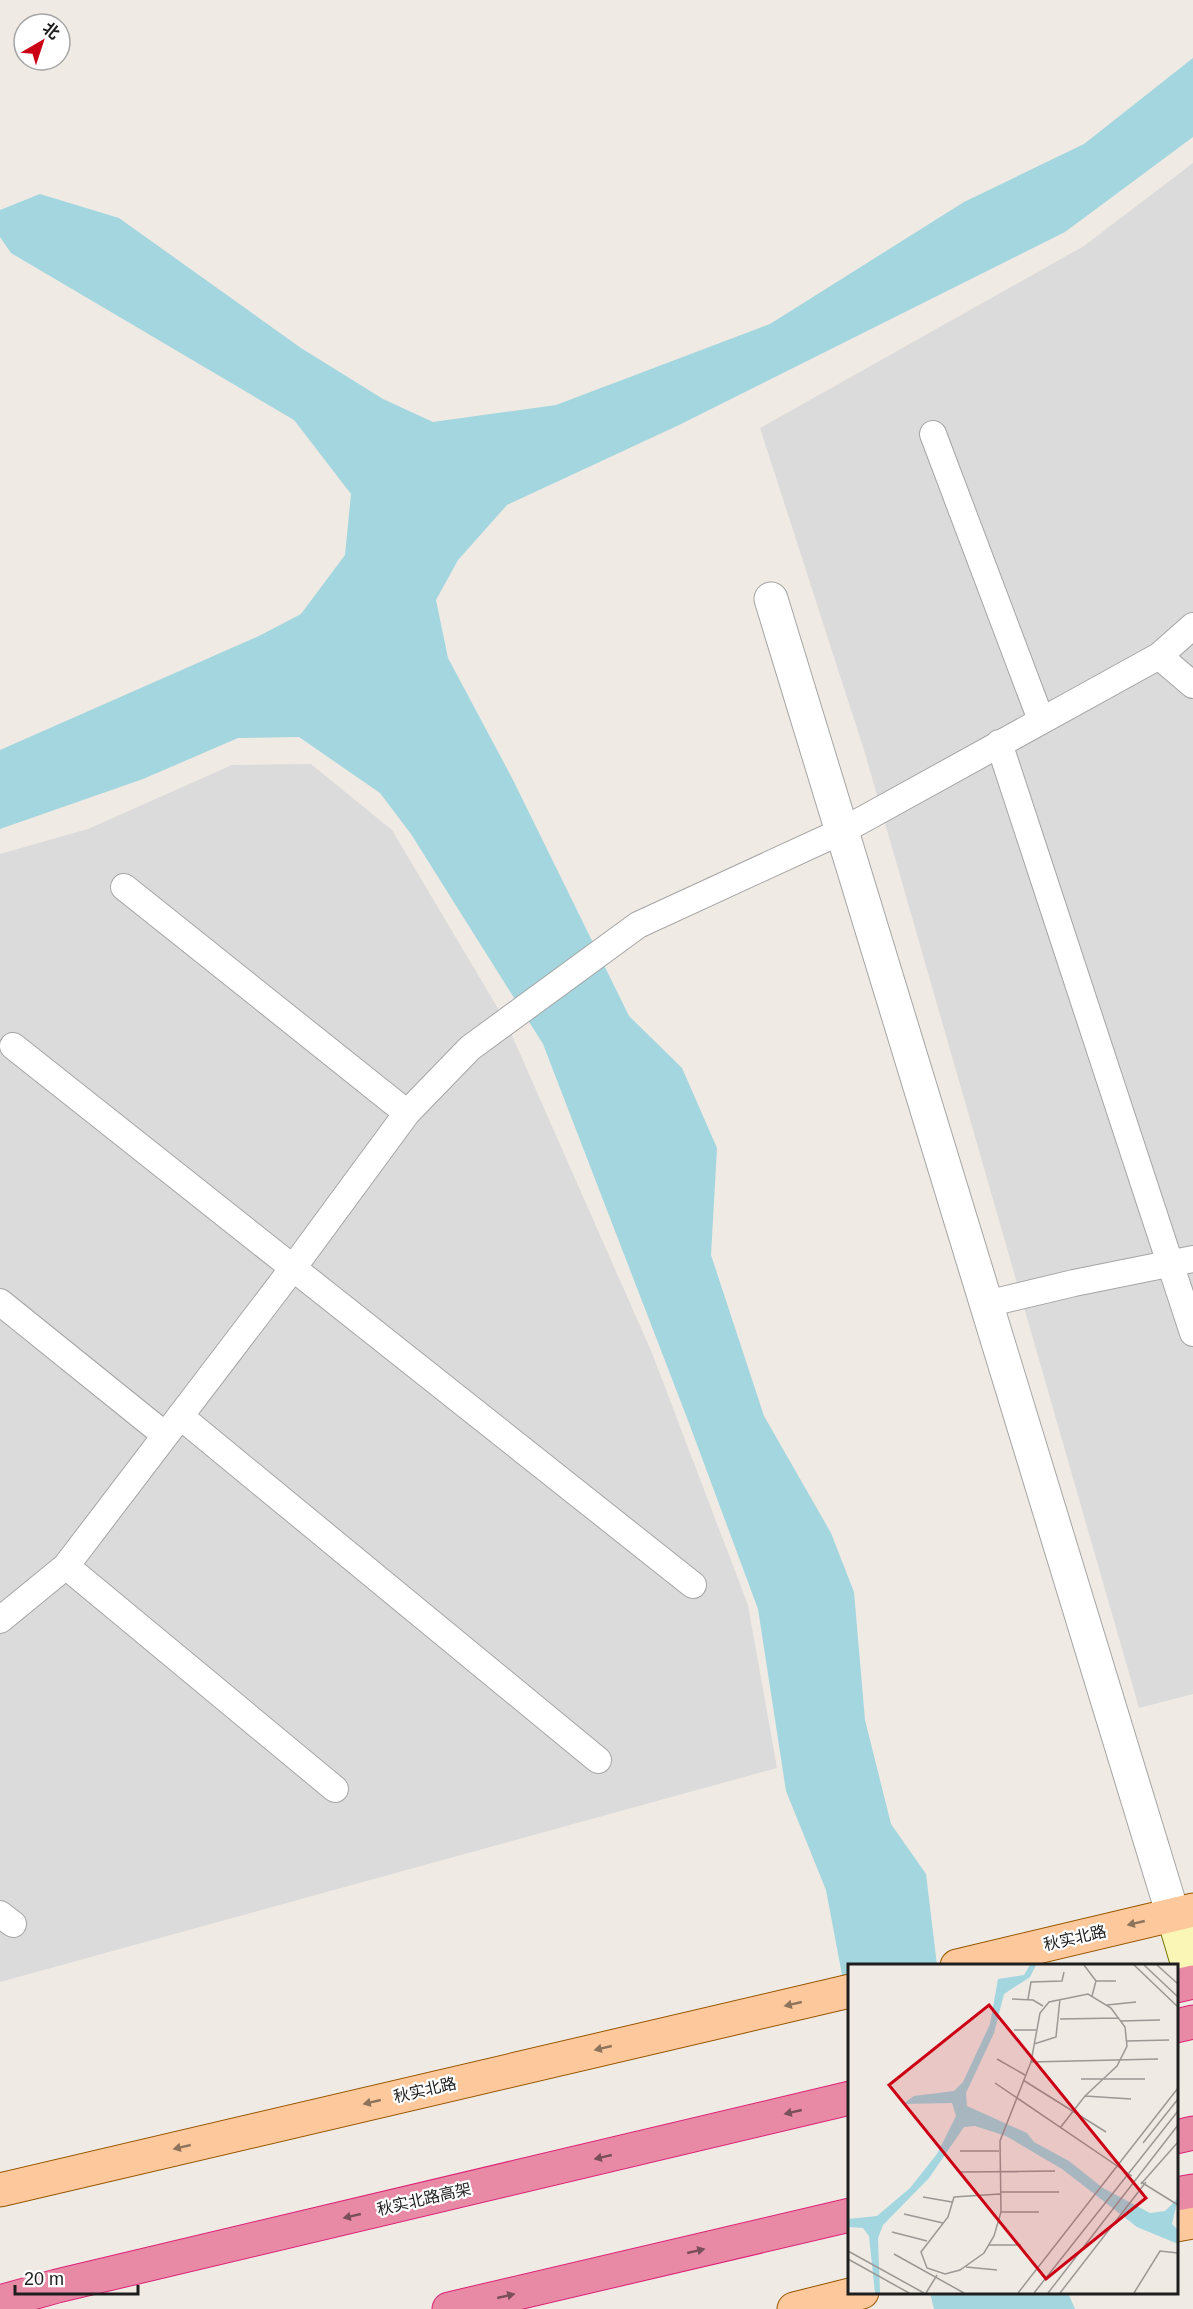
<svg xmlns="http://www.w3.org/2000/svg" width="1193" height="2309" viewBox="0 0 1193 2309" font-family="Helvetica,'Noto Sans SC',sans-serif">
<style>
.residential{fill:#dcdbdb}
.water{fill:#a3d6de}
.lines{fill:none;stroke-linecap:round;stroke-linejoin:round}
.lane-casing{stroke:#a5a5a5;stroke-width:28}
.street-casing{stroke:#a5a5a5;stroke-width:35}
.secondary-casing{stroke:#767703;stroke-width:35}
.primary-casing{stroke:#985600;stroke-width:35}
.highway-casing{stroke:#dc2175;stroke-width:35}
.lane{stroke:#fff;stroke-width:26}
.street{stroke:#fff;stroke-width:33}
.secondary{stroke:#faf7b6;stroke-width:33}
.primary{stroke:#fdc89b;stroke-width:33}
.highway{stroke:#e88aa5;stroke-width:33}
.oneway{fill:#8e735c}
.oneway2{fill:#794f5b}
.labels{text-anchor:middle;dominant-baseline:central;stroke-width:4.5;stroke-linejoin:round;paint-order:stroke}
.street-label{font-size:16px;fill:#1e1e1e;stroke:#fff}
.inset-road{fill:none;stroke:#9b9895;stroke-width:1.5}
.view{fill:#cc0015;fill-opacity:0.15;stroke:#cc0015;stroke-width:3}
.inset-edge{fill:none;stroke:#1e1e1e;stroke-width:3}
</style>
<rect width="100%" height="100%" fill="#efeae4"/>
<path class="residential" d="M1193,163V1694L1139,1708L864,750L760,428L1084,246Z
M311,764L392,830L506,1022L652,1353L748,1605L777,1768L0,1982V854L88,829L232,765Z"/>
<path class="water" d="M1193,58V137L1065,232L679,425L507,505L458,560L436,600L448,658L512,778L629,1016L682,1068L717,1148L711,1255L764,1416L831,1533L854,1592L865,1720L891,1824L926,1874L937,1965L850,1966L849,2012L826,1890L786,1791L758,1609L689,1423L543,1044L411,834L380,793L299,737L238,738L143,779L0,829V750L259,636L301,614L345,555L351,494L294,420L11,253L0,237V210L40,194L119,218L301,348L383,399L433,422L556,405L770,324L964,202L1084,144Z
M930,2293H1068L1075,2309H934Z"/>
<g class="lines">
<g class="lane-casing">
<path id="lane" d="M933,434L1041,720
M1159,656L1193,685
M999,743L1193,1333
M124,887L407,1113
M13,1046L693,1585
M0,1302L165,1435
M986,1304L1074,1283L1193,1259
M180,1416L598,1760
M66,1566L335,1789
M0,1620L66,1566L293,1268L407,1113L470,1048L638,925L842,831L1159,656L1193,626
M0,1914L13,1924"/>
</g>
<g class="street-casing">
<path id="street" d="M771,599L1173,1915"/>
</g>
<g class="secondary-casing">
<path id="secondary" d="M1173,1915L1193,1982"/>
</g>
<g class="primary-casing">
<path id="primary" d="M957,1966L1193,1910
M0,2190L850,1991
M1176,2225L1193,2222
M794,2309L862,2292"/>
</g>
<g class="highway-casing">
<path id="highway" d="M1176,1986L1193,1982
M1176,2026L1193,2022
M1176,2137L1193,2133
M1176,2194L1193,2191
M0,2302L57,2286L850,2098
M449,2309L850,2215"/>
</g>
<use href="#lane" class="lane"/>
<use href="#street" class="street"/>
<use href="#secondary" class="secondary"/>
<use href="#primary" class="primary"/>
<use href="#highway" class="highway"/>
</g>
<defs><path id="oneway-solid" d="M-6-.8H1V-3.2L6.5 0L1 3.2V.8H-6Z" transform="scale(1.5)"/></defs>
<g class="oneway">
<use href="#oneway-solid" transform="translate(1136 1923) rotate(167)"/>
<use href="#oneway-solid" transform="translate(793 2004) rotate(167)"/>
<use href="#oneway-solid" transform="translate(603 2048) rotate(167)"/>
<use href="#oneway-solid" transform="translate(372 2102) rotate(167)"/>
<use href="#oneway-solid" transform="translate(182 2147) rotate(167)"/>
</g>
<g class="oneway2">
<use href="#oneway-solid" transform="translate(793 2112) rotate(167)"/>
<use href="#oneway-solid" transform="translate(603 2157) rotate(167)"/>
<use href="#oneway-solid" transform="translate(352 2216) rotate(167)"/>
<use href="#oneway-solid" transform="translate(696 2251) rotate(-13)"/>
<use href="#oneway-solid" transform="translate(506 2296) rotate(-13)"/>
</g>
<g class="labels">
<g class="street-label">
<text transform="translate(1075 1938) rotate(-13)">秋实北路</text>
<text transform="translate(425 2090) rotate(-13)">秋实北路</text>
<text transform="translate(424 2199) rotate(-13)">秋实北路高架</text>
</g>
</g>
<g transform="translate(848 1964)">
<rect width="330" height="330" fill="#efeae4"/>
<path d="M182,1H188L182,13L156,30L146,69L118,129L119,142L179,169L186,178L221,197L255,224L302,249L317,247L330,234L324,260L330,266V280L289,263L214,205L158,172L127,162L116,163L81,214L35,261L30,274L32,329H27L21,272L15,264L0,263V255L29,252L62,224L89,190L108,152L104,139L55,140L66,132L106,127L115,118L142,60L150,15L176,11Z" fill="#a3d6de"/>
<path class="inset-road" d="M236,1L248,17L244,32M286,1L330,43M296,1L330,33M309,1L330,20M248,17H268M164,35L185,36L195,42M180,35L183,18L214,17L216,8M259,41L288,38M212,55L270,54M272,57L312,56M166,66H188M279,77L321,76M186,80L208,73L212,35M149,95L177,111M183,98L310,95M233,115H297M175,116L258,168M147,119L284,212M237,132L283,135M295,179L330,135M112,187H151M113,208L207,207M293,218L330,241M293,220L330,178M152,228H211M152,230L106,233L100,253L73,288L79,304L97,310L112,306L136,289L146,272L153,248L152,177L183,98L192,49L201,38L240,30L263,44L277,63L279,82L269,102L237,132L212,164M75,233L104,238M153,248H191M56,250L95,259M44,268L79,277M141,281H173M0,287L76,329M46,290L116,329M0,295L61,329M118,303L149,306M78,329L89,311M170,329L330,124M186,329L330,147M200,329L330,161M212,329L298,218M286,329L312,287L330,289"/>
<path class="view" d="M141,41L298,234L198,315L41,121Z"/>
<rect width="330" height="330" class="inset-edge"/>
</g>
<g transform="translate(42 42) rotate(39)"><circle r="28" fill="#ffffff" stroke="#a5a5a5" stroke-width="1.5"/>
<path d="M0-4.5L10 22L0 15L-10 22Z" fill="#cc0015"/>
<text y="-9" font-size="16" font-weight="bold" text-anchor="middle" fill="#1e1e1e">北</text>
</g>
<path d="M15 2285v9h123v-9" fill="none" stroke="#1e1e1e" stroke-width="3"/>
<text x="24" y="2285" font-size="18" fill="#1e1e1e" stroke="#ffffff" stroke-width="4.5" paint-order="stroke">20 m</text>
</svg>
